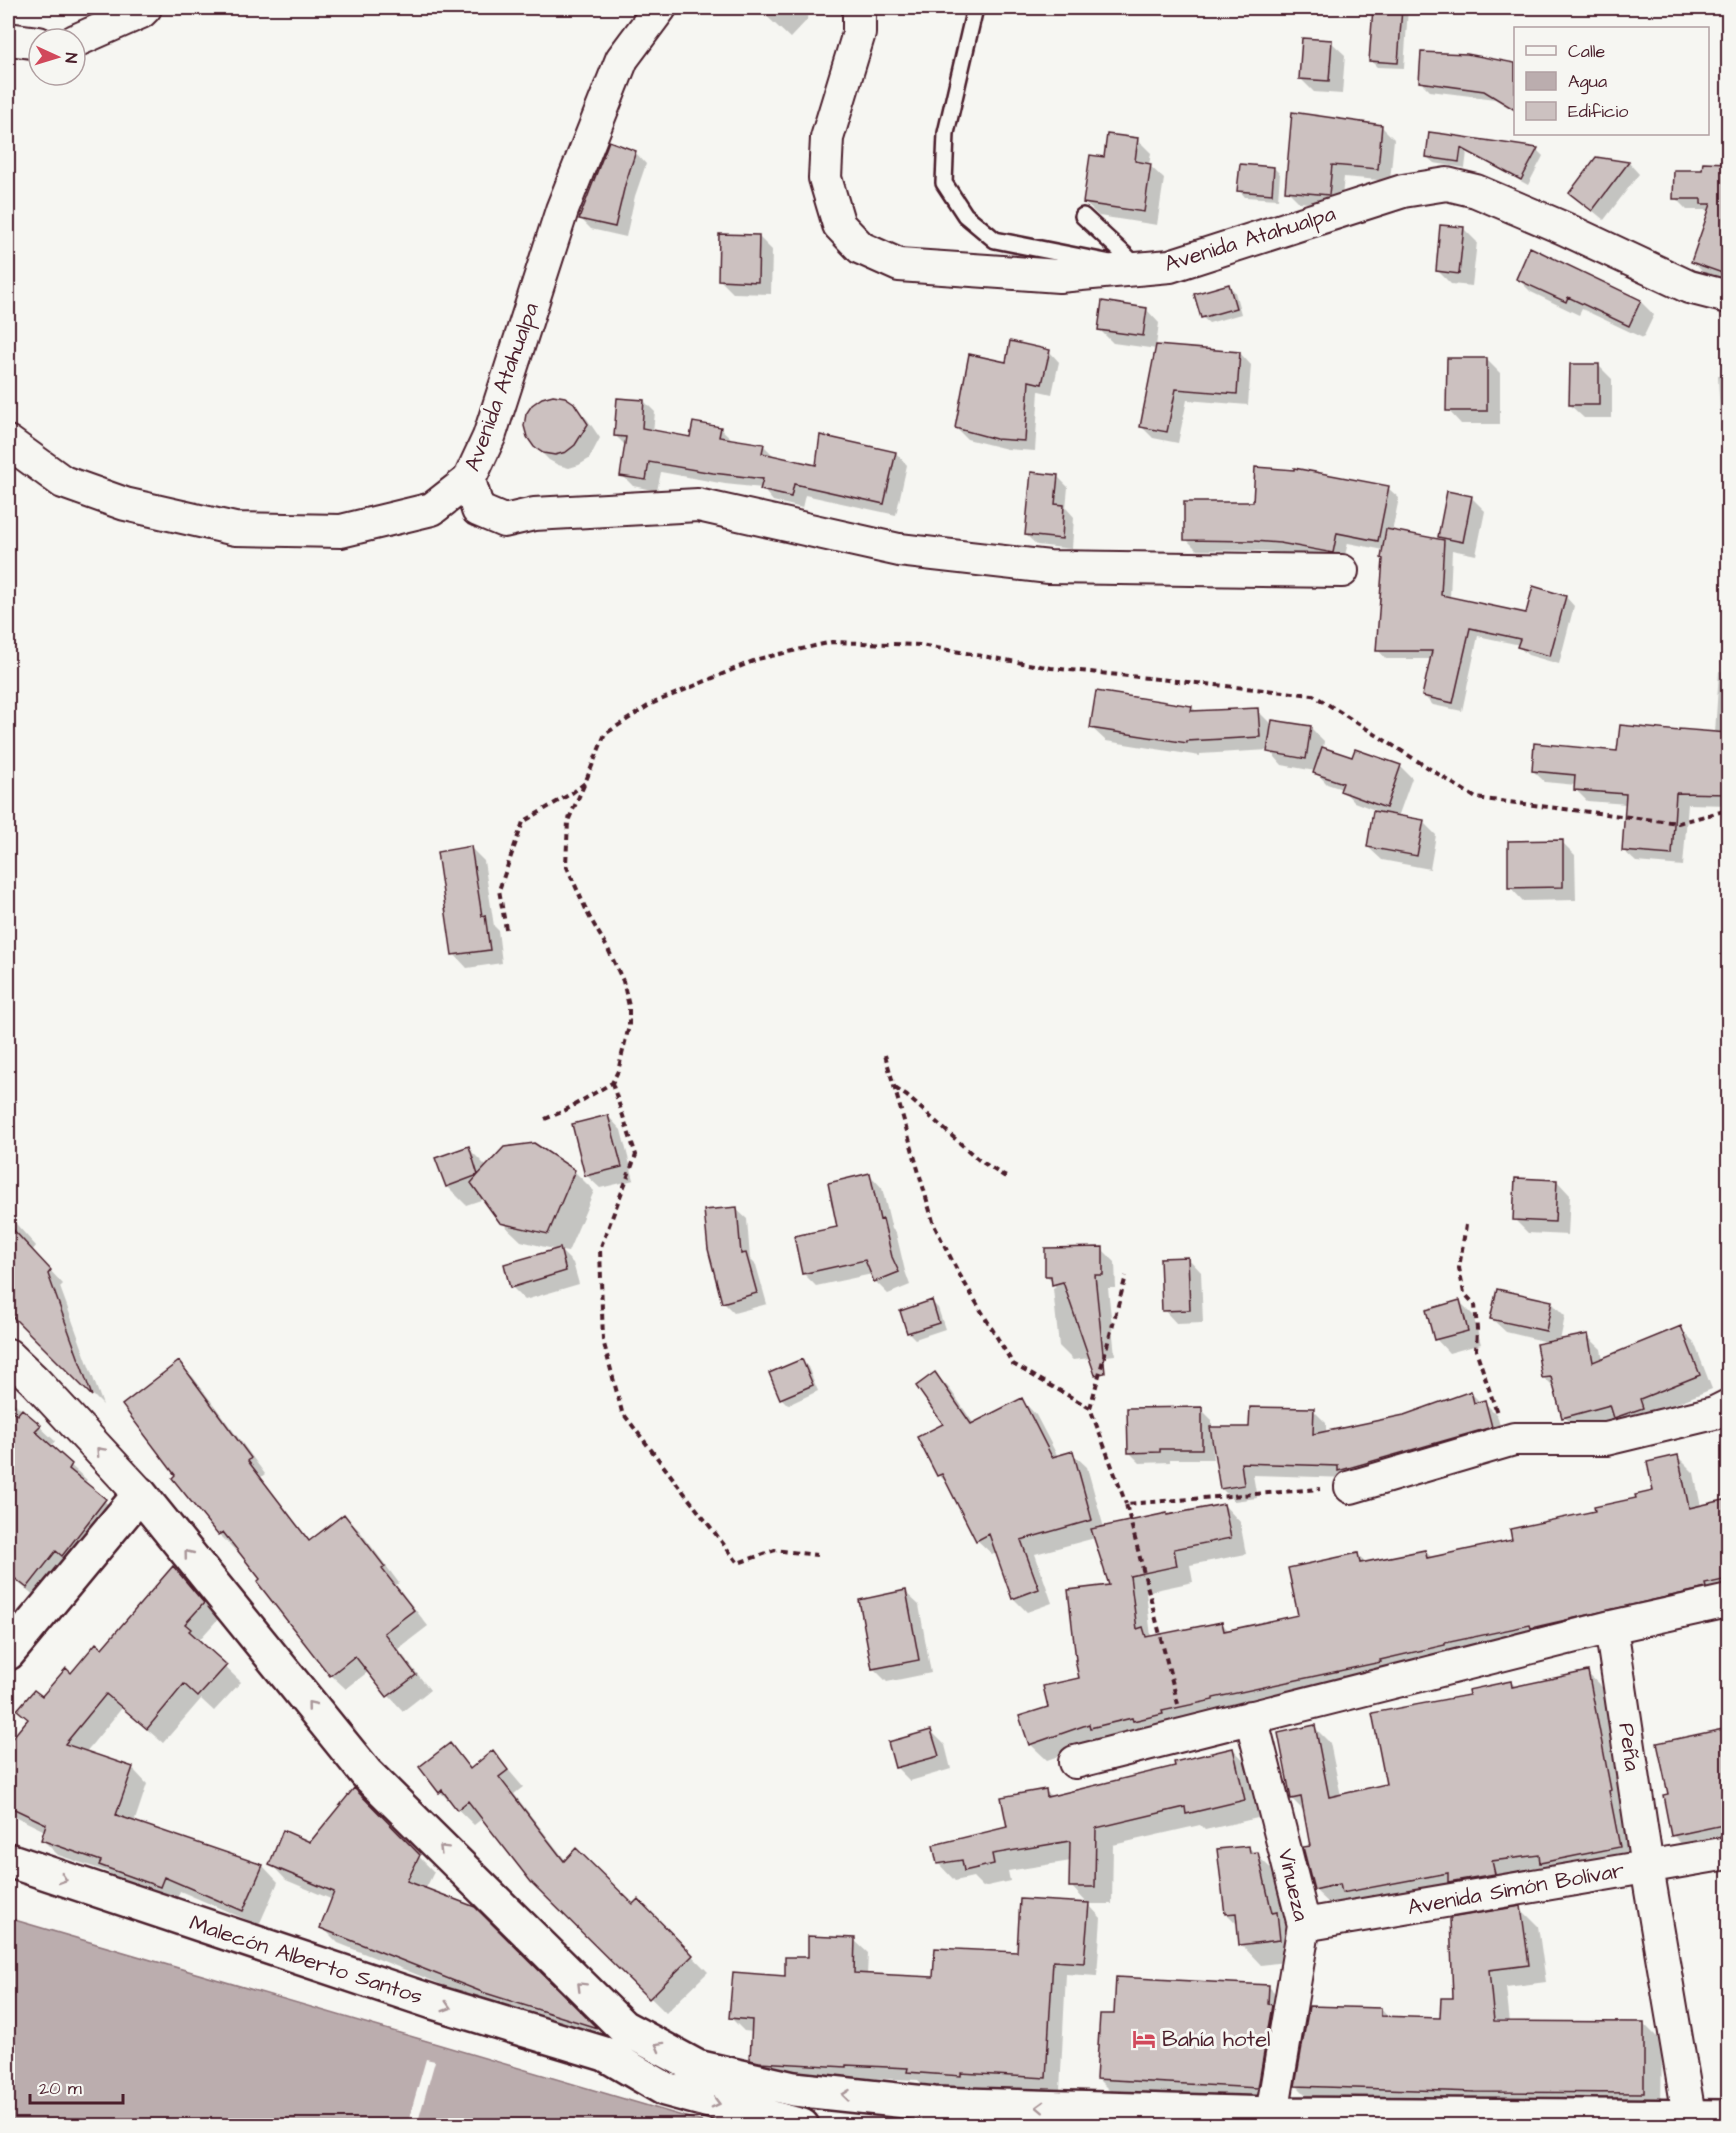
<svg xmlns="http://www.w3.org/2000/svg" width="1736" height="2133" viewBox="0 0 1736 2133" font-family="'Architects Daughter',sans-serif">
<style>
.water{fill:#bbadae;stroke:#8e747a;stroke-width:1.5}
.pier{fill:#f6f6f2}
.shadow{fill:#0003}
.building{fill:#ccc1c0;stroke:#4a1f2b;stroke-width:1.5}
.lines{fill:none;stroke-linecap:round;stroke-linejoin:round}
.lane-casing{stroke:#4a1f2b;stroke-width:20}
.street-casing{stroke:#4a1f2b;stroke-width:36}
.secondary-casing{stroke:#4a1f2b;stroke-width:38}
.path{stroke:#4a1f2b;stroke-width:4;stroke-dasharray:6 4.5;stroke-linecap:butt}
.lane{stroke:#f6f6f2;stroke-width:15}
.street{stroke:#f6f6f2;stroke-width:32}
.secondary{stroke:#f6f6f2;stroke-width:33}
.oneway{stroke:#a99598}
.labels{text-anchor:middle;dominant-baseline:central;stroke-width:6;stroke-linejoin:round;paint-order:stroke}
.street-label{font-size:22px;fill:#4a1f2b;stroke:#f6f6f2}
.poi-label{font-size:22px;fill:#4a1f2b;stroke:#f6f6f2;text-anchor:start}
</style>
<rect width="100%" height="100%" fill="#f6f6f2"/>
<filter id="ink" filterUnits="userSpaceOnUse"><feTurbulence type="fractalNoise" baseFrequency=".0167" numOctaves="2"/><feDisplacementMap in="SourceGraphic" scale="12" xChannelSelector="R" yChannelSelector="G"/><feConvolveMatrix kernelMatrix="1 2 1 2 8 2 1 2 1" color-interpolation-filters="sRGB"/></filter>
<g filter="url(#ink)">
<path class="water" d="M8,1918L713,2125H8Z"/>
<path class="pier" d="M426,2059L435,2061L417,2125H407Z"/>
<path class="shadow" d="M758,8H808L807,20L790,38Z
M1374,8H1408L1404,68L1377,67L1371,61Z
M1331,42L1345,55L1342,94L1314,92L1300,78Z
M1466,56L1516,64V112L1495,99L1430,91L1421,82Z
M1382,127L1394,139L1390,181L1344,177L1341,206L1299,202L1287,190Z
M1431,134L1537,150L1543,156L1528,185L1467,152L1465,168L1434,163L1427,157Z
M1137,139L1151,153L1149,165L1164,179L1157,225L1099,216L1085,203L1105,159Z
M610,143L636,153L646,164L635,196L626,237L591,229L581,219Z
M1597,159L1629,163L1639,174L1604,220L1571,193Z
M1704,163L1728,164V282L1704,273L1693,262L1710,210H1687L1675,198L1704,172Z
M1274,168L1280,174L1278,199L1245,197L1239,190Z
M1464,229L1477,242L1472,286L1451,284L1437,270Z
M759,237L772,250L771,294L733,293L720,280Z
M1531,249L1641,302L1654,315L1643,338L1582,309L1579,315L1531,292L1518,279Z
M1229,286L1235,292L1241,314L1209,323L1202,317Z
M1146,309L1159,323L1156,346L1240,353L1251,365L1248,405L1187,400L1178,443L1153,438L1141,426L1157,349L1113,343L1099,329Z
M1049,351L1059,362L1052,394L1039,391L1035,451L1007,449L967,439L956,428L1007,364Z
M1486,359L1500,373V424H1461L1448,410Z
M1599,366L1612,379V418H1584L1570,405Z
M1718,376H1728V427L1720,419Z
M644,401L655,412L653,432L692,439L720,428L732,439L763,445L774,456L817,467L896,453L907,465L896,515L805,495L802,508L773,501L762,488L725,484L661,472L657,491L633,486L622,475L626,446L616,436Z
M573,405L587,419L600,438L589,459L579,465L569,468L558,465L549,460L535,446Z
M1057,476L1068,487L1066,508L1074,517L1072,549L1037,545L1026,535Z
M1388,488L1399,498L1392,532L1445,542L1440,537L1471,497L1485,511L1476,555L1452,550L1450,598L1527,615L1566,597L1574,606L1559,664L1528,655L1519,647L1520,645L1478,636L1462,711L1433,705L1424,696L1432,659H1386L1378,650L1384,550L1348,543L1343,563L1292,554L1266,551L1197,550L1186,539L1254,503Z
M1719,671L1728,672V805L1688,804L1683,866L1636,862L1624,851L1627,804L1587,801L1576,790V785L1545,782L1533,771L1619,752L1680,732L1715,733Z
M1192,707L1197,712L1257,710L1272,725L1311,728L1324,741L1323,749L1353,759L1400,766L1412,778L1398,817L1423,822L1436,835L1430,869L1382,860L1368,847L1375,810L1354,802L1342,789L1327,784L1315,771L1282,765L1269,750L1200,754V756L1106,741L1092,728Z
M1562,842L1575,855L1576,900L1523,901L1510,887Z
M471,848L484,861L494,926L498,930L502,963L467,968L454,954Z
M608,1116L621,1130L634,1180L600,1188L586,1175Z
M468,1148L487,1167L574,1171L594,1191L568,1252L561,1251L573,1263L579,1284L525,1300L512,1287L557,1250L521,1241L501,1222L484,1199L466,1205L447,1186Z
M870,1175L882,1188L892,1229L896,1233L905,1271L910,1285L888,1294L876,1282L872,1274L816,1286L803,1273L839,1228Z
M1557,1181L1570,1195L1568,1235L1528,1233L1515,1220Z
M736,1209L747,1219L750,1259L756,1265L767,1304L734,1313L723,1302Z
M8,1215L36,1246L32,1251L63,1284L60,1287L103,1405L15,1317L17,1315L8,1304Z
M1102,1249L1115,1262L1116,1288H1108L1115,1355L1073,1360L1059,1346L1053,1289L1056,1287L1046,1275Z
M1188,1258L1201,1272L1203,1323L1177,1324L1164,1310Z
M932,1302L938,1308L945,1329L915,1339L909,1333L901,1312Z
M1460,1302L1473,1315L1481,1344L1449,1353L1436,1339Z
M1551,1302L1565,1316L1560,1341L1587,1336L1601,1349L1603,1360L1680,1328L1694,1342L1712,1389L1652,1413L1629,1431L1618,1420L1577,1431L1564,1417L1556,1390L1544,1378L1552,1343L1506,1332L1492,1319Z
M801,1360L808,1367L818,1391L788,1405L781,1398Z
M179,1363L193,1377L265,1474L261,1477L311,1542L344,1516L359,1530L399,1583L396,1585L428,1626L398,1649L430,1690L403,1711L389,1696L369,1671L346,1689L331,1675L262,1579L237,1547L234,1549L219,1534L177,1475Z
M935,1374L950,1389L974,1424L1022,1400L1036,1415L1058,1457L1072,1453L1087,1467L1104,1528L1224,1505L1240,1522L1246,1554L1190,1565L1193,1582L1146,1592L1151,1637L1221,1623L1229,1631L1300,1616L1358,1555L1367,1563L1425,1551L1432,1558L1514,1541L1655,1492L1678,1457L1694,1473L1701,1507L1728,1501V1598L1104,1740L1047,1760L1030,1744L1050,1708L1081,1680L1111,1586L1095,1538L1035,1554L1052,1603L1027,1612L1013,1598L996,1552L992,1554L977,1540L951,1487L939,1475L919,1438L945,1425Z
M1471,1393L1481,1403L1484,1402L1497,1415L1504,1440L1348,1478L1253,1475L1257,1498L1234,1501L1221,1488L1214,1445H1212L1213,1459H1170V1462L1140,1463L1129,1452L1201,1409L1212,1420V1429L1251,1428L1313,1410L1326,1423V1433L1404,1417Z
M8,1397L55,1441L50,1447L87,1480L84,1483L120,1515L43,1602L8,1575Z
M173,1568L218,1619L200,1639L205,1645L204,1647L241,1682L214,1711L201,1699L163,1743L122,1708L85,1753L132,1768L147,1784L134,1823L263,1866L278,1882L259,1925L180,1891L176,1901L116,1880L108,1872L58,1855L42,1839L45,1831L8,1813V1747L29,1720L42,1698L102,1650Z
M905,1592L919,1605L931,1673L887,1682L873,1668Z
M1728,1636V1655L1725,1637Z
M1587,1673L1603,1688L1626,1806L1635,1863L1359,1907L1352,1900L1331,1905L1315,1890L1312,1847L1305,1812L1292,1799L1314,1727L1330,1743L1341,1796L1388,1785L1470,1696L1511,1682L1516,1687Z
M1728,1728V1844L1689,1852L1673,1835L1670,1795L1659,1744Z
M931,1731L945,1745L951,1769L910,1781L896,1767Z
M450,1745L472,1769L493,1752L523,1787L514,1794L566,1861L633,1906L638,1901L708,1972L666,2013L532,1881L483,1818L474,1825L440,1792Z
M1233,1749L1250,1767L1262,1817L1205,1830L1200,1825L1113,1845L1112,1904H1088L1071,1886V1861L1008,1871L1010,1881L983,1887L973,1877L955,1881L938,1863L1008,1828L1046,1791L1052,1797L1177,1768Z
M354,1790L434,1872L425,1890L474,1909L608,2041L498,2007L338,1943L322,1927L333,1900L286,1880L271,1864L311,1844Z
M1248,1847L1278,1875L1300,1960L1261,1965L1241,1944L1239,1926L1226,1913Z
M1088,1904L1101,1918L1097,1976L1066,1974L1060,2091L975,2086L974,2089L923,2085L918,2080L859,2078V2080L766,2073L752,2059L753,2032L744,2031L731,2018L809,1959L854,1940L868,1953L867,1975L934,1978L1018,1954Z
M1520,1908L1538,1926L1546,1982L1506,1987L1510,2023L1644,2024L1662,2042L1661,2110L1314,2103L1297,2086L1381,2009L1389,2018L1442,2019Z
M1268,1986L1284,2002L1274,2103L1114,2095L1098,2079Z"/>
<path class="building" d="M1373,8H1402L1398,63L1369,61Z
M1302,38L1332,40L1329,81L1299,79Z
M1421,52L1467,54L1515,63V110L1484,91L1419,82Z
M1292,112L1382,125L1378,169L1332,165L1329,195L1285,191Z
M1429,132L1444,134L1538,148L1521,180L1461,148L1459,162L1426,157Z
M1107,134L1138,138L1135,161L1151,164L1144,212L1083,203L1090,155L1104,157Z
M609,141L636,151L625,185L615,227L579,219Z
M1596,157L1629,162L1592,211L1569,193Z
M1703,162L1728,163V275L1691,262L1711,204H1701V199H1673L1674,170H1702Z
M1240,164L1274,167L1272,194L1237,191Z
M1440,225L1464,227L1459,274L1436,271Z
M719,234L759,235L758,282L718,280Z
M1530,247L1641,300L1629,326L1568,297L1566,302L1516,279Z
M1229,284L1236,308L1201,318L1194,294Z
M1102,301L1147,308L1143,336L1098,330Z
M1010,341L1050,350L1042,384L1029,381L1025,441L996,439L955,428L969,354L1006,362Z
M1156,345L1240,352L1237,394L1176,389L1167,432L1140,427Z
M1447,358H1487V411H1446Z
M1570,364H1599V405H1569Z
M553,395L565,397L574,403L588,424L575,445L566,452L555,455L543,453L534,447L527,437L524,426L526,414L532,405L542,398Z
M617,398L644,400L642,428L690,437L693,422L721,427L719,437L764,444L762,453L816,465L820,435L896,452L884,504L794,484L791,497L760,490L763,479L713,473L649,462L646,480L620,476L626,437L614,436Z
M1255,467L1294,470V468L1389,486L1378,541L1337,533L1333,553L1280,543L1254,541L1184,540V502H1253Z
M1031,472L1058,475L1055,504L1064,505L1062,539L1025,535Z
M1447,491L1472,496L1463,542L1438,537Z
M1386,529L1444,540L1441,595L1526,613L1533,586L1566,596L1550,656L1517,647L1520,639L1470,628L1453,703L1422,696L1432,651H1376L1383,559L1381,558Z
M1096,691L1192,706L1191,711L1258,708L1260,737L1187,741V743L1090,728Z
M1272,720L1311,726L1306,759L1267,752Z
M1620,725L1679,731V729L1728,733V794L1676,793L1672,855L1622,851L1626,794L1574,790L1575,775L1532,771L1534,743L1617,751Z
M1322,747L1352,757L1355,749L1401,765L1386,808L1340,791L1343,783L1313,773Z
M1373,811L1424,820L1417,856L1367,847Z
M1563,840V887L1508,888V841Z
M471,846L482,916L485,915L490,950L452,955L437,852Z
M608,1115L622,1167L585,1176L572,1124Z
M534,1143L575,1170L548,1234L500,1223L471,1183L478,1175L446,1187L435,1158L469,1146L478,1175L504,1147Z
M870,1173L880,1220L883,1219L892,1257L899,1272L874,1282L865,1260L802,1274L794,1236L837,1227L828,1183Z
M1515,1178L1557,1180L1555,1222L1513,1220Z
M737,1207L741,1254L746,1253L757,1293L722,1303L708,1249L704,1210Z
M8,1224L51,1270L48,1274L92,1396L8,1312Z
M1103,1247V1275H1095L1105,1373L1095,1375L1063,1282L1052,1285L1051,1276H1045V1248Z
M560,1248L566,1271L510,1288L504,1264Z
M1188,1257L1190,1310L1162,1311L1160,1258Z
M1497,1289L1552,1301L1546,1331L1490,1319Z
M932,1300L939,1323L907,1333L900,1311Z
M1460,1300L1468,1331L1434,1340L1426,1310Z
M1681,1326L1700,1375L1640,1399L1643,1408L1614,1418L1610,1405L1562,1418L1551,1377L1542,1378L1536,1344L1588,1334L1593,1362Z
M802,1359L813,1385L780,1399L769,1373Z
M179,1361L251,1458L248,1461L309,1541L344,1514L385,1567L382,1569L414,1610L384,1633L416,1675L387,1697L355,1656L330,1676L257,1582L260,1579L223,1532L218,1535L172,1478L175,1475L122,1405Z
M935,1372L971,1424L1022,1398L1052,1457L1073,1451L1092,1520L1021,1540L1039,1589L1012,1599L989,1534L976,1541L942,1474L937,1476L917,1437L943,1424L916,1386Z
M1471,1391L1474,1403L1485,1400L1492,1427L1338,1471V1466L1241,1463L1244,1485L1220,1489L1210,1427H1249L1250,1407L1314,1408L1313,1434L1404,1415Z
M8,1407L17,1415L22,1409L41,1425L35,1431L72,1464L69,1469L106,1499L62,1556L56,1551L27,1588L8,1573Z
M1202,1407V1449H1160V1452L1128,1453L1127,1408Z
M1678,1455L1689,1508L1728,1499V1579L1705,1584L1706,1588L1544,1625L1531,1628L1530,1625L1445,1643V1645L1380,1660L1381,1662L1213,1698V1700L1162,1711L1163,1714L1133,1721L1132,1718L1090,1728L1089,1724L1029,1745L1019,1716L1048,1707L1043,1686L1079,1678L1075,1660H1076L1068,1590L1109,1585L1091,1529L1167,1513V1515L1224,1504L1231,1538L1174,1549L1177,1566L1130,1576L1137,1629L1143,1627L1146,1637L1222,1622L1224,1631L1298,1615L1288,1568L1358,1553L1360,1563L1425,1550L1427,1558L1512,1540L1510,1529L1595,1511L1594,1507L1636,1498L1635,1495L1653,1491L1647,1462Z
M173,1566L204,1603L185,1624L191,1629L189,1631L227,1665L198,1697L184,1684L147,1729L106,1694L65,1744L133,1767L116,1815L263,1865L243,1911L164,1877L160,1887L99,1865L101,1861L41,1840L46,1824L8,1806V1743L28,1719L17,1710L34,1690L42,1696L66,1668L71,1673L96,1643L102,1648Z
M906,1590L919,1660L872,1669L859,1600Z
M1588,1671L1611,1790L1609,1791L1620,1847L1540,1863L1539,1855L1492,1861L1495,1874L1448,1882V1873L1342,1893L1340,1884L1314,1890L1303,1847L1310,1846L1301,1797L1291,1799L1278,1733L1315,1725L1329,1797L1386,1784L1372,1713L1469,1695L1468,1690L1511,1681L1512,1687Z
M1728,1728V1824L1671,1836L1663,1795L1668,1794L1657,1743Z
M931,1730L939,1756L895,1768L888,1742Z
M450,1743L470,1769L493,1750L508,1770L499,1777L564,1861L576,1848L633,1904L638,1899L693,1955L649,1999L531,1882L468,1801L457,1810L442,1790L439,1793L419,1767Z
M1233,1748L1245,1800L1186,1814L1185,1807L1096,1828L1095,1887H1069L1070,1841L992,1854L994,1864L964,1871L962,1860L937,1864L933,1845L1007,1827L1001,1797L1046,1789L1047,1797L1175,1766L1174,1762Z
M354,1788L420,1855L407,1881L475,1907L597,2028L482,1992L320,1928L334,1892L269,1865L283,1830L310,1842Z
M1249,1846L1250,1853L1258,1852L1272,1913L1277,1912L1280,1940L1239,1945L1236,1913L1225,1914L1217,1849Z
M1020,1899L1089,1903L1084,1963L1053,1961L1046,2078L961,2073V2076L907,2072L908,2068L846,2065V2067L759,2062L750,2060L752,2020L729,2018L733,1972L785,1976V1957H808V1936L855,1938L854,1973L933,1977L935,1948L1017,1952Z
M1521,1906L1529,1965L1489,1970L1494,2021L1644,2022V2093L1475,2092L1295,2086L1309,2006L1381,2008V2016L1440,2018L1441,1998H1453L1450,1918Z
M1116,1977L1269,1985L1268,2004L1272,2005L1258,2088L1096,2079L1100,2014H1114Z"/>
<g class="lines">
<g class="lane-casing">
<path id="lane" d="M975,8L946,133L944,183L965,215L995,240L1106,262
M1083,216L1138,267"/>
</g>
<g class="street-casing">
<path id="street" d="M859,8V33L827,138L825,178L839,225L861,248L899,265L1059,276L1170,266L1403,191L1447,184L1476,191L1563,228L1689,287L1728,297
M8,39L39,43
M75,41L141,12L145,8
M8,442L63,482L125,504L235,529L341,531L432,509L469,480L489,437L562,210L622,59L660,8
M469,480L478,510L504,521L534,514L698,505L899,550L1049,567L1342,571
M8,1355L34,1380L140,1494
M1351,1487L1514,1439H1606L1714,1413L1728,1406
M1611,1627L1647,1867L1689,2115
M1251,1717L1304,1925L1270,2126
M1075,1762L1611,1627L1728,1601
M1304,1925L1728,1853"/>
</g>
<g class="secondary-casing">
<path id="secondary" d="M8,1653L140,1494L366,1773L623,2027L697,2067L794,2089L934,2104L1273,2114L1728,2117
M8,1860L433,2002L605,2054L665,2089L802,2126"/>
</g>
<path class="path" d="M506,929L499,890L523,822L572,793L585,783L605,734L651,704L758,659L832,642L920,645L1051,668L1313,695L1476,798L1678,823L1728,810
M885,1055L934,1225L958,1272L1013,1364L1090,1408L1126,1504
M612,1083L636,1155L600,1249L603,1340L622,1412L738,1563L775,1550L817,1555
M895,1088L907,1096L979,1160L1004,1176L1010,1178
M545,1119L562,1112L612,1083L618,1071L629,1026V1006L623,981L608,949L589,916L566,865L568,821L585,783
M1466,1225L1459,1268L1464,1293L1475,1305L1477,1329L1476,1350L1497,1413
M1090,1408L1126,1276
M1178,1704L1126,1504L1320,1489"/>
<use href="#lane" class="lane"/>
<use href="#street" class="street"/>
<use href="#secondary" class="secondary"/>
</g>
<defs><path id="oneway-chevron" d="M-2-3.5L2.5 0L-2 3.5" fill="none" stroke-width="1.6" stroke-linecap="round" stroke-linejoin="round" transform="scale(1.5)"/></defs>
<g class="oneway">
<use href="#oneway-chevron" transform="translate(100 1451) rotate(-133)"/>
<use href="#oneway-chevron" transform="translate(188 1554) rotate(-129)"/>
<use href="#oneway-chevron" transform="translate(311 1705) rotate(-129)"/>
<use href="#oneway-chevron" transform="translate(443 1849) rotate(-135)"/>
<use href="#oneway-chevron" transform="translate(63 1879) rotate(18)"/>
<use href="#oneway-chevron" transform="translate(581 1986) rotate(-135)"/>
<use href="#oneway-chevron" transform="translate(447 2007) rotate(17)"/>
<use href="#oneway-chevron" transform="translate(659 2046) rotate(-151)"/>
<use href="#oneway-chevron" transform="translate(846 2095) rotate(-174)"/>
<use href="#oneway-chevron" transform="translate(716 2103) rotate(15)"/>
<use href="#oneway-chevron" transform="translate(1040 2107) rotate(-178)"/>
</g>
</g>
<defs>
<g id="hotel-bare" transform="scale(1.8)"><path d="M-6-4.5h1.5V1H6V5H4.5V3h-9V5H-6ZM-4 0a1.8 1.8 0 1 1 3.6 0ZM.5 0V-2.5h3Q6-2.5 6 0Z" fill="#d1495b" stroke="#f6f6f2" stroke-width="2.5" paint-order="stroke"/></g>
</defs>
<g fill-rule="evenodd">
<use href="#hotel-bare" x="1144" y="2039"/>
</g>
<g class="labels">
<g class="street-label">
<text transform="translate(1250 239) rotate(-17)">Avenida Atahualpa</text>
<text transform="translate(502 387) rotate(-70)">Avenida Atahualpa</text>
<text transform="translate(1629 1747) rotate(82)">Peña</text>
<text transform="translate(1293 1885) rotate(77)">Vinueza</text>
<text transform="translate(1516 1889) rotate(-10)">Avenida Simón Bolívar</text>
<text transform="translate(306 1960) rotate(18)">Malecón Alberto Santos</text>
</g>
<g class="poi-label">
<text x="1162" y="2039">Bahía hotel</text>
</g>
</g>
<rect width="1736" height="2133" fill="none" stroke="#f6f6f2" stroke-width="30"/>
<rect x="15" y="15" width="1706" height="2103" fill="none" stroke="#4a1f2b" stroke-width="2" filter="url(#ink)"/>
<rect x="1514" y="27" width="195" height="108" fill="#f6f6f2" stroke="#b1a0a2" stroke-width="1.5"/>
<rect x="1526" y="46" width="30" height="9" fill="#f6f6f2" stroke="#b1a0a2" stroke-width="1.5"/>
<text x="1568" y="57" font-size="18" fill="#4a1f2b">Calle</text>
<rect x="1526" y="72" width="30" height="18" fill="#bbadae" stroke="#b1a0a2" stroke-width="1.5"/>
<text x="1568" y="87" font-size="18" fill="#4a1f2b">Agua</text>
<rect x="1526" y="102" width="30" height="18" fill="#ccc1c0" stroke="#b1a0a2" stroke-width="1.5"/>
<text x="1568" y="117" font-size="18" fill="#4a1f2b">Edificio</text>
<g transform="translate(57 57) rotate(94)"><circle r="28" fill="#f6f6f2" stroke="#b1a0a2" stroke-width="1.5"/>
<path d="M0-4.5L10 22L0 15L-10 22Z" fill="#d1495b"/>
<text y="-9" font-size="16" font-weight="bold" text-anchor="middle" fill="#4a1f2b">N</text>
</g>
<path d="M30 2094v9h93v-9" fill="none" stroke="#4a1f2b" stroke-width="3"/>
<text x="39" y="2094" font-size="18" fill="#4a1f2b" stroke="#f6f6f2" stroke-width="4.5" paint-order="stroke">20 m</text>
</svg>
